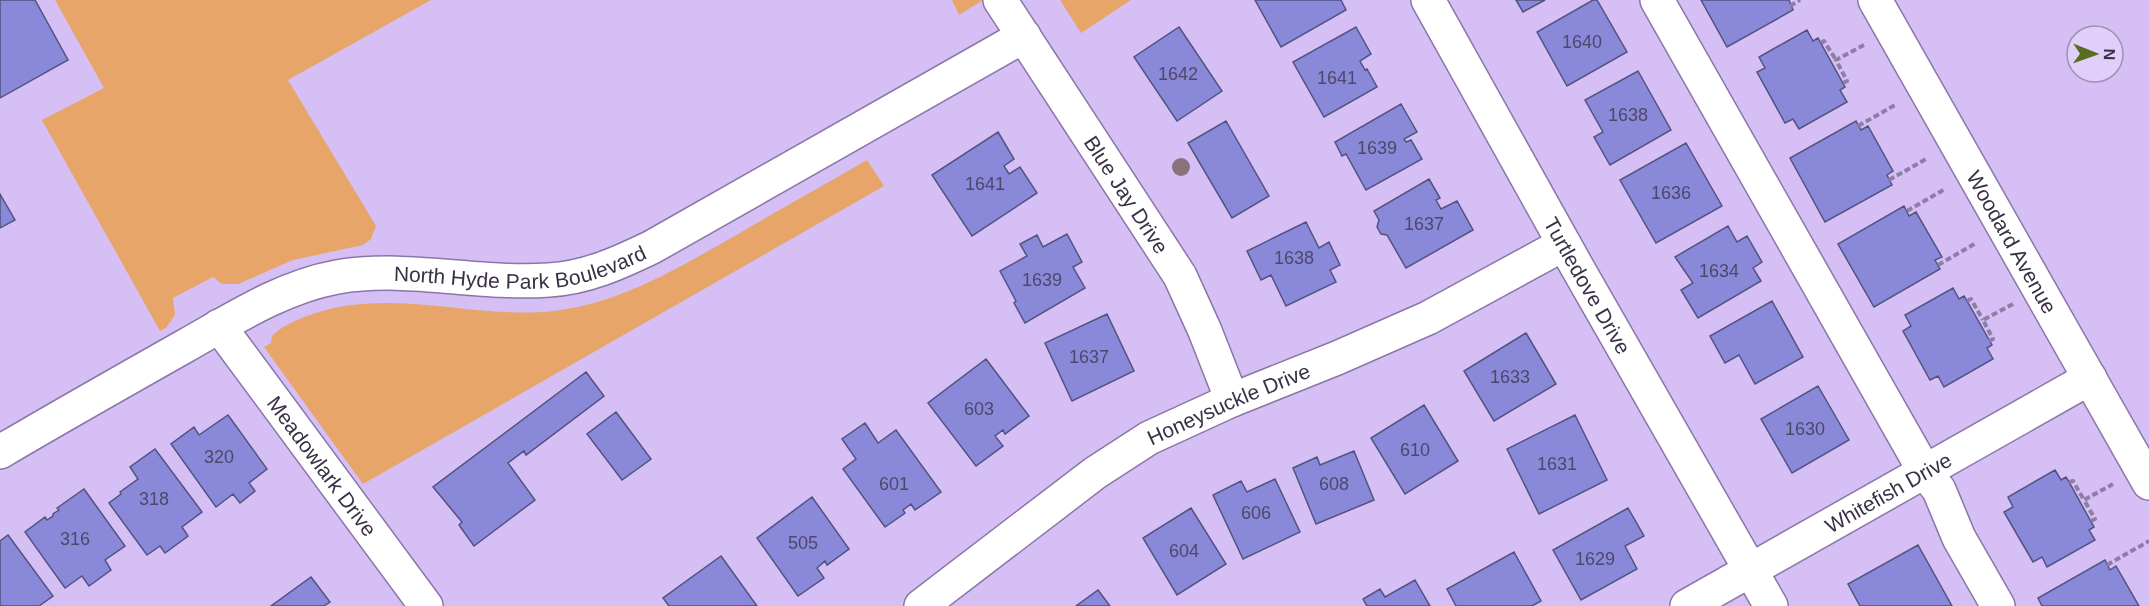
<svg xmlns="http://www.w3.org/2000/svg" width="2149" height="606" viewBox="0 0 2149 606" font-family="Helvetica,sans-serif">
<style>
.green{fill:#e7a569}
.building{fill:#8a89d9;stroke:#525281;stroke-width:1.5}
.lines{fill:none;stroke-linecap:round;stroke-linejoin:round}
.minor-casing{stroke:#8a76a7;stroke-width:36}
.path{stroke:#8e7ea5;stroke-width:4;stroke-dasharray:6 3;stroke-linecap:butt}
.minor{stroke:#fff;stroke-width:33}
.tree{fill:#8b727a}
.labels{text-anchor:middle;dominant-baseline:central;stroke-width:4.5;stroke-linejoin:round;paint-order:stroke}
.number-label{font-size:18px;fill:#4e476b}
.street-label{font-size:21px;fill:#3a3146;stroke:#e0cffa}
</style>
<rect width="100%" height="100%" fill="#d5bff5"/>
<path class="green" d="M55,0H431L288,80L376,226L371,239L363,245L293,260L238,284H222L213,277L173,298L175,315L166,328L160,331L42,120L104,88Z
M952,0H983L959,15Z
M1060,0H1131L1081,33Z
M867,160L884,186L363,484L264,347L271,343L272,336C282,326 294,321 307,316C388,285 472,320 554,311C621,303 676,269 733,237C777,211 822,186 867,160Z"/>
<path class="building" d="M0,0H35L68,60L0,98Z
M1255,0H1341L1346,10L1281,47Z
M1516,0H1545L1523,12Z
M1593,0H1597L1627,52L1567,86L1537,32Z
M1701,0H1789L1793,10L1727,47Z
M1179,27L1222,91L1177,121L1134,57Z
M1356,27L1371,54L1360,61L1365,70L1367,69L1377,87L1324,117L1293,62Z
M1807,30L1813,41L1818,38L1845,87L1840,90L1847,102L1799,129L1793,119L1785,123L1757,72L1765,68L1759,57Z
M1638,71L1671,130L1610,165L1594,137L1603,132L1585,100Z
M1401,104L1417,132L1404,139L1406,142L1411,140L1422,159L1366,190L1346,154L1342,156L1335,142Z
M1226,121L1269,196L1232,218L1188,143Z
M1856,121L1861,130L1868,126L1893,171L1887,175L1892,185L1825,222L1790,158Z
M998,132L1014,159L1004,166L1009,174L1020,167L1037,193L972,236L932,175Z
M1686,143L1722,206L1656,243L1620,180Z
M1429,179L1440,198L1436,200L1441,209L1457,201L1473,230L1406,268L1387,235L1381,234L1377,227L1379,220L1374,211Z
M0,194L15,220L0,228Z
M1904,206L1909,216L1916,212L1942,257L1935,260L1940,269L1874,307L1838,244Z
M1306,222L1319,248L1329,242L1340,265L1330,270L1336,282L1286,306L1271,275L1261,280L1247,251Z
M1728,226L1737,242L1747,236L1762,262L1753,268L1761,281L1698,318L1681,290L1693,283L1675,257Z
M1067,234L1082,262L1073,267L1085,288L1025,323L1014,303L1016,301L1000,271L1027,256L1020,244L1037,235L1043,247Z
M1953,288L1959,299L1964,296L1967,301L1992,345L1987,348L1993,359L1944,387L1938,376L1930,380L1903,331L1911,326L1905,315Z
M1772,301L1803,357L1755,384L1739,355L1725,363L1710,336Z
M1107,314L1134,371L1072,401L1045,343Z
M1526,333L1556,384L1494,421L1464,371Z
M986,359L1029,416L1005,434L1003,430L995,436L1003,446L976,466L928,403Z
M586,372L604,396L526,455L524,451L508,463L535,500L474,546L459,525L462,522L433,487Z
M1818,386L1849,440L1792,473L1761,419Z
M1424,405L1458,461L1405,494L1371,438Z
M616,412L651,459L622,480L587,434Z
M228,415L267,469L249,483L255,491L240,503L233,494L216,507L171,444L194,427L199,435Z
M1575,415L1607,480L1539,514L1507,449Z
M865,423L878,443L896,430L941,492L915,510L911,504L903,510L905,513L885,527L843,469L856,459L842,439Z
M155,449L202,512L182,527L188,536L165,553L160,546L147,555L109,503L121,494L120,492L138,479L130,467Z
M1354,451L1374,500L1316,524L1293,468L1317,457L1320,465Z
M2055,470L2061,480L2066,477L2069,482L2094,527L2089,530L2095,540L2047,567L2042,557L2033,562L2004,512L2013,507L2008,497Z
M1275,479L1300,532L1243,559L1213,495L1241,481L1247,492Z
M84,489L125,546L105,560L111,570L89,586L82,576L65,588L25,532L45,517L47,520L53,516V514L59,510L57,508Z
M812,497L849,549L827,565L825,561L817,568L824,578L798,596L757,538Z
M1191,508L1226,564L1177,595L1143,538Z
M1628,508L1644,536L1625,546L1637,569L1581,600L1553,550Z
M8,535L53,596L39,606H0V541Z
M1918,545L1952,606H1860L1848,584Z
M1514,552L1541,601L1532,606H1456L1447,589Z
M721,556L757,606H669L663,598Z
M2105,560L2110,570L2116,566L2139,606H2042L2038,598Z
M311,577L330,602L324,606H271Z
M1415,580L1430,606H1367L1363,599L1380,589L1385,597Z
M1098,590L1110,606H1076Z"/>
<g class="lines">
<g class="minor-casing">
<g id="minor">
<path id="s1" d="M1000,0L1180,276L1205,331L1232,400"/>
<path id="s2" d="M1428,0L1577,267L1771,606"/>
<path d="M1657,0L1925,472L1939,490L1959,538L1998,606"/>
<path id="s3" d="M1875,0L2149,483"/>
<path id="s4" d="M219,326L426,606"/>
<path id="s5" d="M0,452C61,416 123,381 185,346C233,319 282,287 337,277C407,265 478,285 549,280C586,278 619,263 652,247L1024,36"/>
<path id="s6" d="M921,606L1095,473L1149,438L1232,400L1337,358L1428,318L1564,244"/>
<path id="s7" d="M1687,606L2090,378"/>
</g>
</g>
<path class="path" d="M1790,6L1800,0
M1821,43L1824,41L1836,60
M1843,83L1847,81L1836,60L1864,45
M1858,126L1897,104
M1889,180L1928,158
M1907,211L1945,189
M1938,265L1976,243
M1967,301L1971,299L1983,320
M1989,341L1993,339L1983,320L2013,304
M2069,482L2073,481L2084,500
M2091,521L2095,519L2084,500L2113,484
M2107,565L2149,541"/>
<use href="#minor" class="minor"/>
</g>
<circle class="tree" cx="1181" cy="167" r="9"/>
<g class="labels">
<g class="number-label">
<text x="1582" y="42">1640</text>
<text x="1178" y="74">1642</text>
<text x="1337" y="78">1641</text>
<text x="1628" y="115">1638</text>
<text x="1377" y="148">1639</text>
<text x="985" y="184">1641</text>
<text x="1671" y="193">1636</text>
<text x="1424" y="224">1637</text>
<text x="1294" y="258">1638</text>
<text x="1719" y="271">1634</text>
<text x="1042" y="280">1639</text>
<text x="1089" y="357">1637</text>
<text x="1510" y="377">1633</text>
<text x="979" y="409">603</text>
<text x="1805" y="429">1630</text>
<text x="1415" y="450">610</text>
<text x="219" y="457">320</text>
<text x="1557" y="464">1631</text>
<text x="894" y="484">601</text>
<text x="1334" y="484">608</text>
<text x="154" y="499">318</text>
<text x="1256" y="513">606</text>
<text x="75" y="539">316</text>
<text x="803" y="543">505</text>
<text x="1184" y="551">604</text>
<text x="1595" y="559">1629</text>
</g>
<g class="street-label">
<text stroke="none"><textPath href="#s1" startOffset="232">Blue Jay Drive</textPath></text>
<text stroke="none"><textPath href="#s3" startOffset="278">Woodard Avenue</textPath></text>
<text stroke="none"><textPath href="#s5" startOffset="566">North Hyde Park Boulevard</textPath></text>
<text stroke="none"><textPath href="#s2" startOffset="327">Turtledove Drive</textPath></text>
<text stroke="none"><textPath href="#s6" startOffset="370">Honeysuckle Drive</textPath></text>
<text stroke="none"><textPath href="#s4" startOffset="174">Meadowlark Drive</textPath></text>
<text stroke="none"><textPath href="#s7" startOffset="231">Whitefish Drive</textPath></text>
</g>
</g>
<g transform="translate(2095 54) rotate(91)"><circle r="28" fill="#e0cffa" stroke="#9e90b2" stroke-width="1.5"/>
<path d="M0-4.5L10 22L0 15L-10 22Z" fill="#596e1d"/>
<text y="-9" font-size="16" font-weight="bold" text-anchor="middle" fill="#3a3146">N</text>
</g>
</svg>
